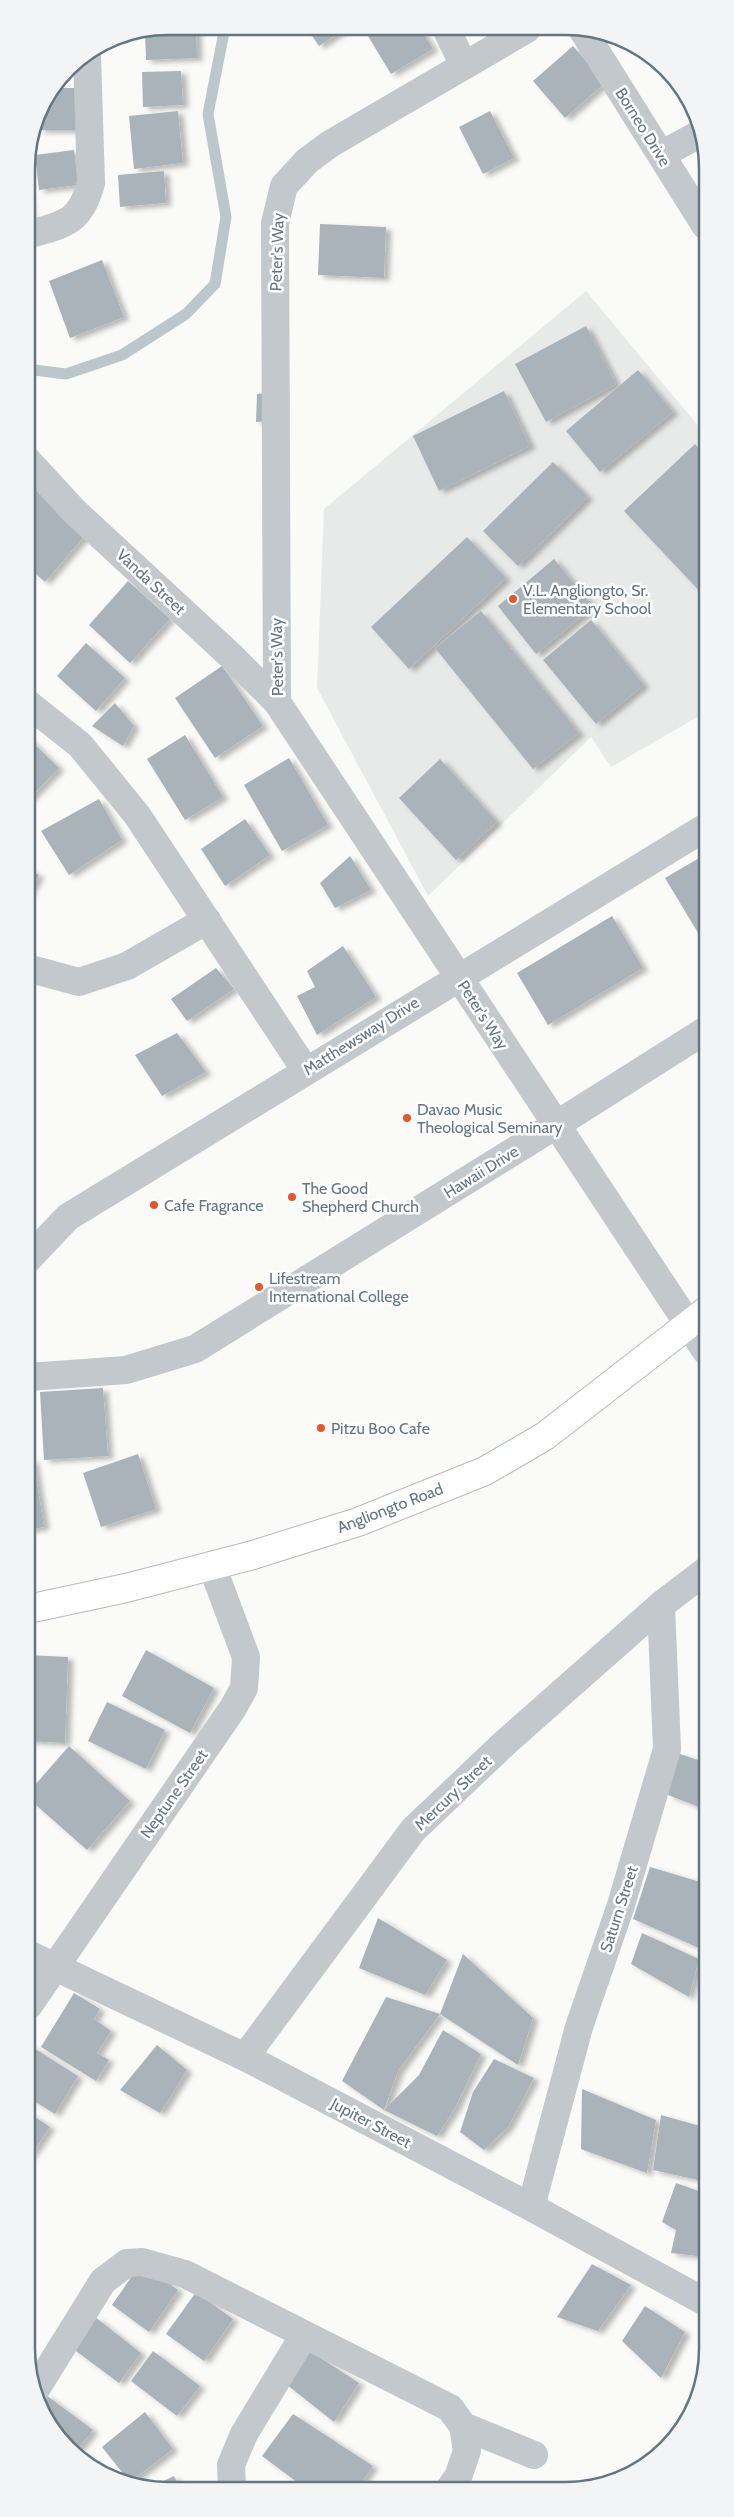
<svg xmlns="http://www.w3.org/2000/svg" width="734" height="2517" viewBox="0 0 734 2517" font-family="Cabin,sans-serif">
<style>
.built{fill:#e8e9e9}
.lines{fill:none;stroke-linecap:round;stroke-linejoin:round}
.stream{stroke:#bbc7cb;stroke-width:11}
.building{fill:#aab3b9;filter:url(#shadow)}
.primary-casing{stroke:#b5babe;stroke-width:30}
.street{stroke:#c3c8cc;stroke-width:28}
.primary{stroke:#fff;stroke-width:28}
.poi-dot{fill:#e4572e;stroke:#fff;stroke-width:2}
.labels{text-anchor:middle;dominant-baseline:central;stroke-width:5;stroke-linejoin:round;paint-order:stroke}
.street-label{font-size:16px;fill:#657683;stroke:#fff}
.poi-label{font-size:16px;fill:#657683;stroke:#fff;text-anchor:start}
.rim{fill:none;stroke:#657683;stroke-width:2.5}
</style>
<defs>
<filter id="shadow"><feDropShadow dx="5.5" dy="3" stdDeviation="2.5" flood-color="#0004"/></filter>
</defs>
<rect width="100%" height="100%" fill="#fafaf8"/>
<path class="built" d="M586,291L705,434L706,712L611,767L591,737L428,896L317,688L324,509Z"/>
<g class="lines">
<path class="stream" d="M27,369L66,374L122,355L186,314L215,284L226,217L208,114L225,27"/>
</g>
<path class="building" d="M168,26H196L197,58L146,60L145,31Z
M306,27H348L319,46Z
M371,28H420L433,49L391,74L365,31Z
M573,46L605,83L565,118L533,81Z
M181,71L183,105L143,107L142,72Z
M53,88H76V130H39L41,105Z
M178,111L183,163L134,169L129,116Z
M490,111L514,158L483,174L459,127Z
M74,150L78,185L39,190L35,155Z
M164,171L166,203L120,207L118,175Z
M27,187L31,216H27Z
M320,224L386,227L384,278L318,275Z
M102,260L124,317L70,338L49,281Z
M586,326L616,384L546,422L515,364Z
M638,370L673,412L600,472L566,431Z
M504,391L530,446L439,491L413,436Z
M268,393L269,421L256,422L257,394Z
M695,444L705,455L706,598L624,511Z
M553,462L588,497L518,566L483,531Z
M27,478L89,531L45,582L27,566Z
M467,537L506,578L409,669L371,627Z
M554,559L593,607L536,654L498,606Z
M128,581L170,619L130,663L89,625Z
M481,611L579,733L533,769L435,648Z
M591,620L644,685L596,724L543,660Z
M86,643L125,678L96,711L57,676Z
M706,650V661L701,655Z
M222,666L263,726L215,758L175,698Z
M115,703L134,726L123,746L92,726Z
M185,735L223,797L185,820L147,759Z
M27,737L59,768L27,801Z
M289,758L328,825L282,851L244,785Z
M440,759L497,822L456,860L399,798Z
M99,799L122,840L69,875L41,831Z
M245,819L270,855L225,886L201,849Z
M706,854V946L665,878Z
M350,856L371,890L335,908L320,883Z
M27,869L39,875L27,896Z
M612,916L643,968L548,1025L517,973Z
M343,946L376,997L317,1035L297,996L315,987L307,971Z
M216,968L234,989L187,1021L171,999Z
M177,1033L206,1072L162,1096L135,1055Z
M103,1388L108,1456L44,1460L40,1392Z
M138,1454L156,1509L101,1527L83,1473Z
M33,1459L44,1527L28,1530V1460Z
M146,1650L214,1688L190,1733L122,1696Z
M28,1655L68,1657L65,1743L28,1741Z
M107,1702L165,1730L146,1769L88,1741Z
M69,1746L130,1801L87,1850L28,1798V1793Z
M677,1753L707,1763V1810L668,1795Z
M650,1867L707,1884L706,1951L633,1919Z
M378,1918L447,1960L425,1995L359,1968Z
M642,1933L699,1959L689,1997L631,1964Z
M463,1954L533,2018L518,2065L440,2014Z
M707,1988V2003L701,2001Z
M74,1993L100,2009L94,2019L111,2031L97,2053L109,2060L96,2081L41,2047Z
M386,1997L440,2014L398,2071L384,2110L342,2081Z
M443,2030L481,2054L455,2108L437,2136L384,2110L419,2075Z
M29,2045L78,2076L55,2114L29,2098Z
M157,2045L187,2070L160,2113L120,2090Z
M494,2059L534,2078L508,2127L484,2150L460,2132L473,2092Z
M582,2089L656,2120L647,2173L581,2149Z
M29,2113L50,2127L29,2158Z
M661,2115L707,2128V2182L653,2170Z
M676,2183L707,2194V2257L671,2253L676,2230L662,2222Z
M141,2263L178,2290L149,2332L112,2305Z
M592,2264L631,2285L598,2331L557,2317Z
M196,2292L233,2319L204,2361L166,2334Z
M645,2306L685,2332L661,2378L622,2341Z
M95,2317L141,2353L119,2383L72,2348Z
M307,2349L359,2383L334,2422L286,2384Z
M153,2351L200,2386L177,2416L131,2381Z
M46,2395L93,2430L75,2453L68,2449L42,2401Z
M145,2412L173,2449L130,2482L102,2447Z
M293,2414L373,2466L358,2488H305L262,2456Z
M174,2476L180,2488H149Z"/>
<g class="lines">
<g class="primary-casing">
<path id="primary" d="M28,1609L126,1588L253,1555L358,1522L485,1471L545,1436L706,1311"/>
</g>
<path class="street" d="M446,28L463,64
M582,29L705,225
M661,155L701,133
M27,235C64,224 80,224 91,183L87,55
M27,460L74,511L230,655L277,702L706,1351
M277,702L275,223L284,186L307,161L330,144L527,29
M27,703L80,745L137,815L306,1071
M27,968L79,982L127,966L207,920
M28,1259L68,1217L706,827
M28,1377L126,1370L195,1349L556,1125L706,1030
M28,1954L245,2057L531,2207L707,2303
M29,2005L233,1708L244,1688L246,1657L212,1566
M245,2057L413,1830L507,1741L661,1605L707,1570
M531,2207L579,2027L621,1905L667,1749L661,1605
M36,2389L103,2281L127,2263L142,2262L185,2274L450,2408L463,2426L534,2455
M232,2488L231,2465L244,2434L304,2335
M450,2488L458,2477L467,2451L463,2426"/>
<use href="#primary" class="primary"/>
</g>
<g class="poi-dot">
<circle cx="513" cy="599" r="5"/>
<circle cx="407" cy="1118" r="5"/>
<circle cx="292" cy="1197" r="5"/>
<circle cx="154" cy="1205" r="5"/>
<circle cx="259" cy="1287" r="5"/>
<circle cx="321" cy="1428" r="5"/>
</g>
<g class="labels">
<g class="street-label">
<text transform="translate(643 127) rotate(58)">Borneo Drive</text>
<text transform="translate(277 252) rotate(-88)">Peter's Way</text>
<text transform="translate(151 582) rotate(43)">Vanda Street</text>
<text transform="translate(277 657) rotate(-91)">Peter's Way</text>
<text transform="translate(483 1015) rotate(57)">Peter's Way</text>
<text transform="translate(361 1036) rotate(-32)">Matthewsway Drive</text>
<text transform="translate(481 1172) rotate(-32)">Hawaii Drive</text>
<text transform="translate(390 1508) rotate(-21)">Angliongto Road</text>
<text transform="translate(453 1793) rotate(-44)">Mercury Street</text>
<text transform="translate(174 1794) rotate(-55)">Neptune Street</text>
<text transform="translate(619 1909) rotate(-72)">Saturn Street</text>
<text transform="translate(371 2123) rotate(28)">Jupiter Street</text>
</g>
<g class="poi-label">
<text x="523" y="590">V.L. Angliongto, Sr.<tspan x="523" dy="18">Elementary School</tspan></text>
<text x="417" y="1109">Davao Music<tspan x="417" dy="18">Theological Seminary</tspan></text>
<text x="302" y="1188">The Good<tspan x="302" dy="18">Shepherd Church</tspan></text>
<text x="164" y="1205">Cafe Fragrance</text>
<text x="269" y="1278">Lifestream<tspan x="269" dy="18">International College</tspan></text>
<text x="331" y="1428">Pitzu Boo Cafe</text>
</g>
</g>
<path d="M0 0H734V2517H0ZM168 35H566A133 133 0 0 1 699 168V2349A133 133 0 0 1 566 2482H168A133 133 0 0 1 35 2349V168A133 133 0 0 1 168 35Z" fill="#f3f4f5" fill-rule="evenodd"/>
<path class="rim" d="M168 35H566A133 133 0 0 1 699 168V2349A133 133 0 0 1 566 2482H168A133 133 0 0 1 35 2349V168A133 133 0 0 1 168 35Z"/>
</svg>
